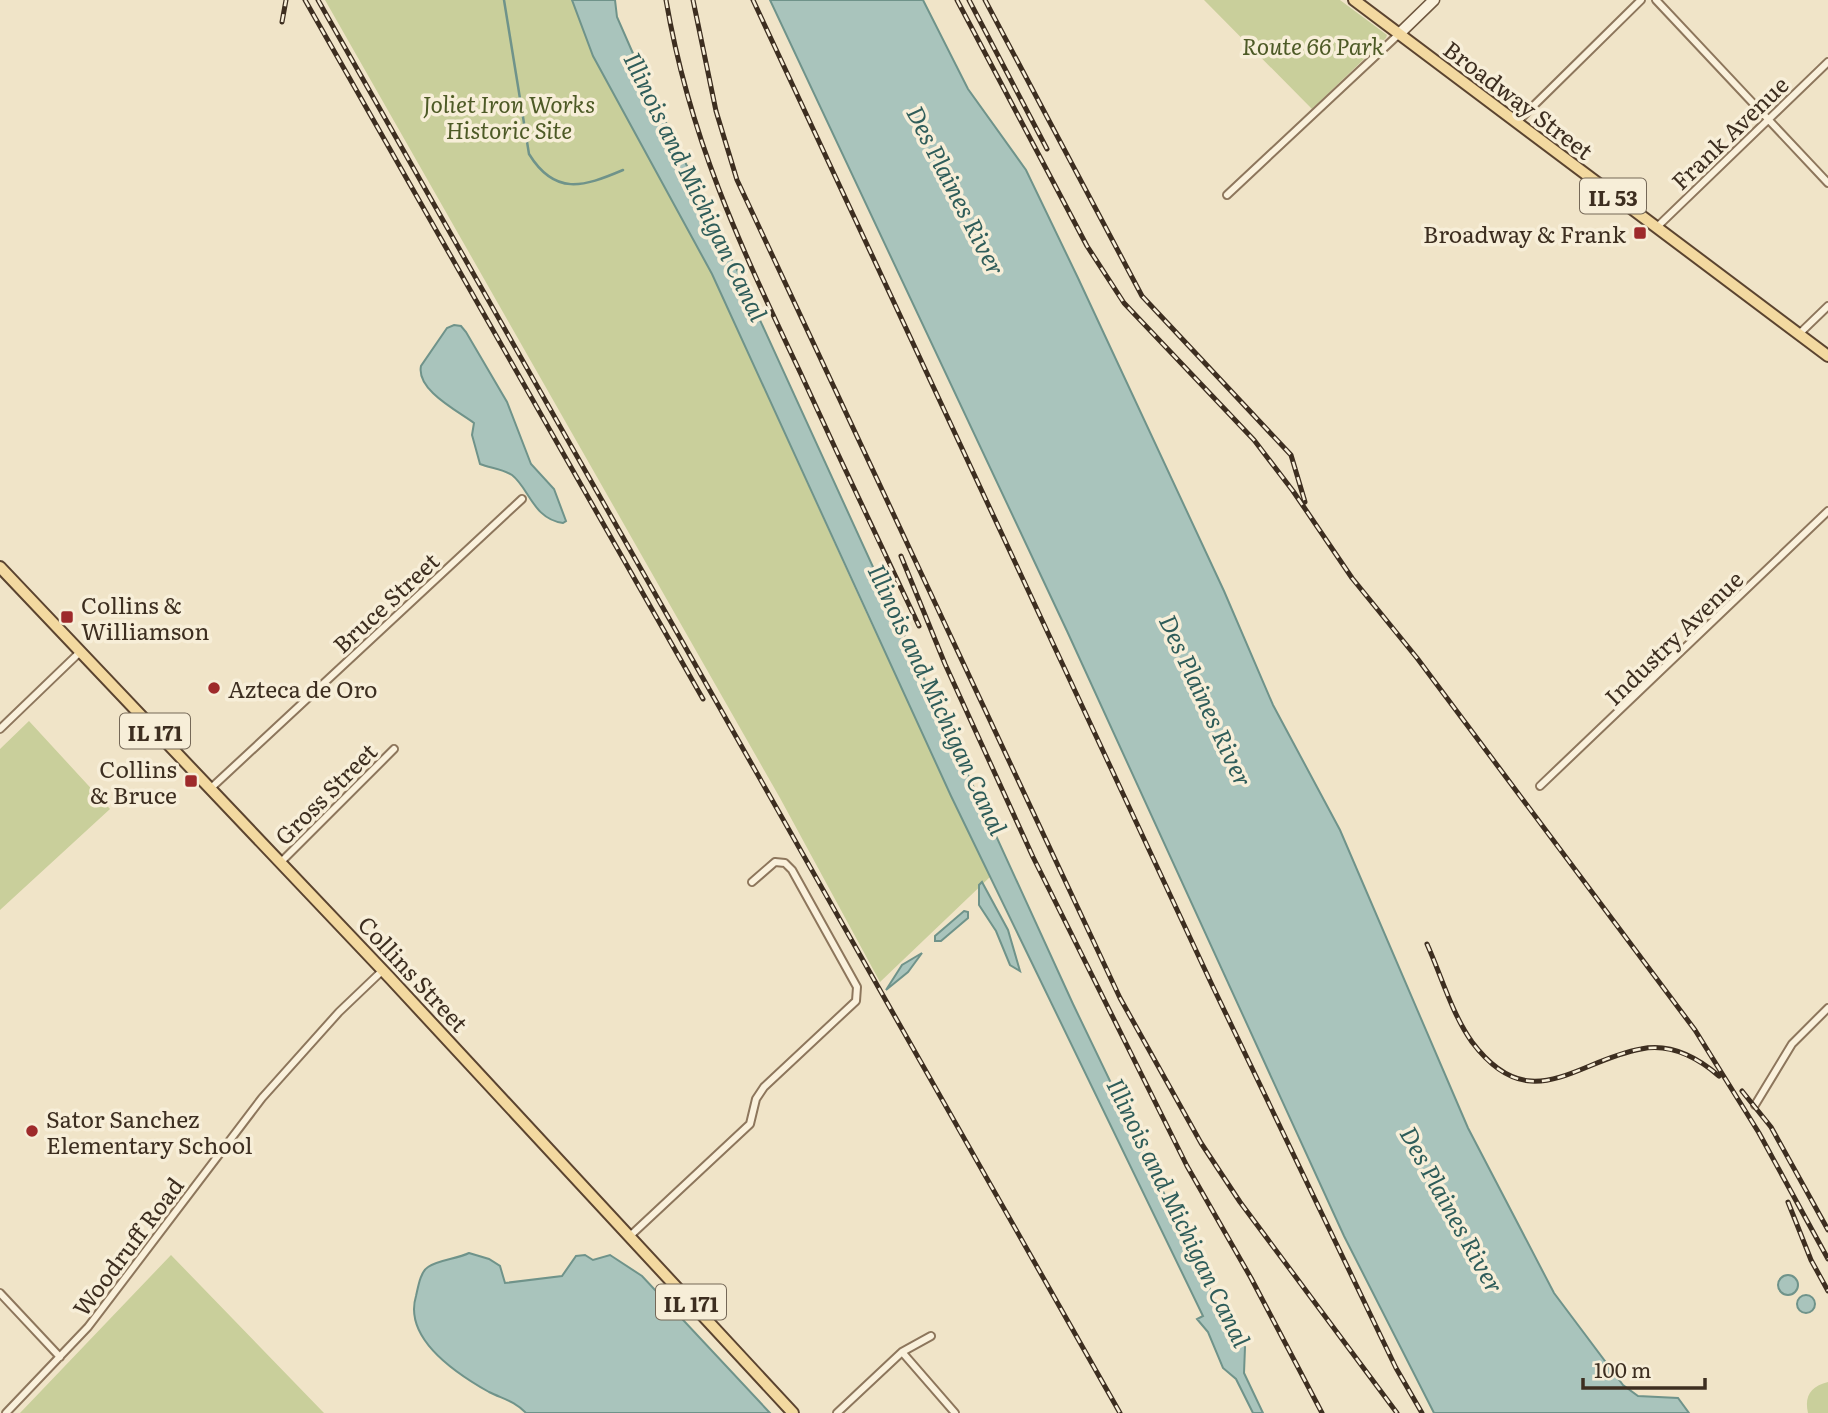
<svg xmlns="http://www.w3.org/2000/svg" width="1828" height="1413" viewBox="0 0 1828 1413" font-family="Literata,serif">
<style>
.green{fill:#c9cf9b}
.water{fill:#a9c4bc;stroke:#6f938a;stroke-width:2}
.lines{fill:none;stroke-linecap:round;stroke-linejoin:round}
.stream{stroke:#6f938a;stroke-width:2.5}
.street-casing{stroke:#8d765c;stroke-width:10}
.secondary-casing{stroke:#6f573f;stroke-width:13}
.primary-casing{stroke:#5b4430;stroke-width:14}
.street{stroke:#faf1dc;stroke-width:6}
.secondary{stroke:#faf1dc;stroke-width:10}
.primary{stroke:#f3d9a0;stroke-width:10}
.rail-casing{stroke:#3d2e20;stroke-width:5}
.rail{stroke:#f7eed8;stroke-width:2.5;stroke-dasharray:8;stroke-linecap:butt}
.poi-dot{fill:#9e2a2b;stroke:#f7eed8;stroke-width:2.5}
.labels{text-anchor:middle;dominant-baseline:central;stroke-width:7;stroke-linejoin:round;paint-order:stroke}
.shield{fill:#f7eed8;stroke:#756857;stroke-width:2}
.shield-label{font-size:21px;font-weight:bold;fill:#3d2e20}
.park-label{font-size:23px;font-style:italic;fill:#4d5a26;stroke:#f7eed8}
.street-label{font-size:23px;fill:#3d2e20;stroke:#f7eed8}
.poi-label{font-size:23px;fill:#3d2e20;stroke:#f7eed8;text-anchor:start}
.water-label{font-size:24px;font-style:italic;fill:#2f5d5a;stroke:#f7eed8}
</style>
<rect width="100%" height="100%" fill="#f0e4c8"/>
<path class="green" d="M325,0H572L593,56L712,274L868,617L991,876L880,982L780,798Z
M1204,0H1340L1387,35L1386,38L1312,109Z
M29,721L110,809L0,910V749Z
M171,1255L324,1413H20Z
M1828,1382V1413H1808C1804,1396 1811,1386 1828,1382Z"/>
<path class="water" d="M572,0H615L617,17L635,58L738,272L1073,1004L1222,1314L1245,1347L1244,1373L1263,1413H1253L1236,1379L1223,1368L1208,1332L1197,1319L1203,1316L951,796L712,274L593,56Z
M770,0H923L968,89L1026,170L1078,278L1224,591L1273,705L1340,830L1468,1128L1554,1293L1623,1385L1638,1396L1678,1398L1689,1413H1434L1344,1236L1067,631Z
M454,325L461,326L466,332L507,402L531,464L554,489L566,521L563,523C533,519 529,488 512,475C503,469 490,468 480,464L472,435L474,423C458,411 416,390 421,366L447,328Z
M982,882L1008,930L1020,971L1010,965L996,931L979,905V885Z
M964,911L968,912V918L941,941H935V936Z
M922,953L908,972L886,990L902,965Z
M469,1253L489,1259L500,1266L505,1283L562,1276L576,1256L585,1255L593,1260L610,1255L642,1276L770,1413H526C515,1401 503,1399 489,1392C457,1374 403,1339 416,1296C418,1288 420,1272 428,1267C438,1260 457,1259 469,1253Z
M1778 1285a10 10 0 1 1 20 0a10 10 0 1 1-20 0Z
M1797 1304a9 9 0 1 1 18 0a9 9 0 1 1-18 0Z"/>
<g class="lines">
<path class="stream" d="M504,0L529,154C555,196 583,187 623,170"/>
<g class="street-casing">
<path id="street" d="M1656,0L1828,183
M1516,123L1641,0
M1227,195L1399,34
M1657,227L1828,62
M1798,335L1828,306
M0,729L80,652
M1540,786L1828,511
M210,789L522,499
M281,862L394,749
M1755,1105L1792,1044L1828,1008
M630,1236L750,1124L756,1099L764,1087L856,1001L857,987L792,870L785,863L775,862L752,882
M0,1293L60,1357
M902,1352L955,1413
M6,1413L88,1327L262,1098L339,1012L383,970
M837,1413L902,1352L931,1336"/>
</g>
<g class="secondary-casing">
<path id="secondary" d="M1399,34L1434,0"/>
</g>
<g class="primary-casing">
<path id="primary" d="M1354,0L1828,356
M0,567L390,978L793,1413"/>
</g>
<use href="#street" class="street"/>
<use href="#secondary" class="secondary"/>
<use href="#primary" class="primary"/>
<g class="rail-casing">
<path id="rail" d="M305,0L703,699
M318,0L1120,1413
M666,0C690,140 740,245 800,372C839,457 879,542 919,626
M693,0L716,111L737,180L1120,998L1201,1143L1240,1202L1397,1413
M753,0L1213,987L1396,1368L1422,1413
M957,0L1087,246L1124,303L1254,440L1293,491L1352,578L1417,658L1695,1030L1759,1133L1828,1259
M969,0L1047,149
M985,0L1142,296L1291,455L1305,502
M282,22L286,0
M901,556L945,664L1033,857L1187,1166L1251,1278L1322,1413
M1427,944C1441,975 1452,1014 1472,1042C1530,1119 1575,1061 1641,1049C1670,1043 1698,1058 1719,1076
M1742,1091L1771,1127L1828,1230
M1788,1202L1811,1260L1828,1291"/>
</g>
<use href="#rail" class="rail"/>
</g>
<g class="poi-dot">
<rect x="1633" y="226" width="14" height="14" rx="3.5"/>
<rect x="60" y="610" width="14" height="14" rx="3.5"/>
<circle cx="214" cy="688" r="7"/>
<rect x="184" y="774" width="14" height="14" rx="3.5"/>
<circle cx="32" cy="1131" r="7"/>
</g>
<g class="labels">
<g class="shield">
<rect x="1580" y="178.5" width="66" height="35" rx="5"/>
<rect x="120" y="713.5" width="70" height="35" rx="5"/>
<rect x="656" y="1284.5" width="70" height="35" rx="5"/>
</g>
<g class="shield-label">
<text x="1613" y="196">IL 53</text>
<text x="155" y="731">IL 171</text>
<text x="691" y="1302">IL 171</text>
</g>
<g class="park-label">
<text x="1313" y="45">Route 66 Park</text>
<text x="509" y="103">Joliet Iron Works<tspan x="509" dy="26">Historic Site</tspan></text>
</g>
<g class="street-label">
<text transform="translate(1519 99) rotate(37)">Broadway Street</text>
<text transform="translate(1729 132) rotate(-44)">Frank Avenue</text>
<text transform="translate(385 602) rotate(-43)">Bruce Street</text>
<text transform="translate(1673 637) rotate(-44)">Industry Avenue</text>
<text transform="translate(325 793) rotate(-45)">Gross Street</text>
<text transform="translate(414 973) rotate(47)">Collins Street</text>
<text transform="translate(127 1246) rotate(-53)">Woodruff Road</text>
</g>
<g class="poi-label">
<text x="1626" y="233" text-anchor="end">Broadway &amp; Frank</text>
<text x="81" y="604">Collins &amp;<tspan x="81" dy="26">Williamson</tspan></text>
<text x="228" y="688">Azteca de Oro</text>
<text x="177" y="768" text-anchor="end">Collins<tspan x="177" dy="26">&amp; Bruce</tspan></text>
<text x="46" y="1118">Sator Sanchez<tspan x="46" dy="26">Elementary School</tspan></text>
</g>
<g class="water-label">
<text transform="translate(697 186) rotate(64)">Illinois and Michigan Canal</text>
<text transform="translate(957 190) rotate(63)">Des Plaines River</text>
<text transform="translate(939 699) rotate(65)">Illinois and Michigan Canal</text>
<text transform="translate(1207 700) rotate(65)">Des Plaines River</text>
<text transform="translate(1453 1209) rotate(61)">Des Plaines River</text>
<text transform="translate(1180 1212) rotate(64)">Illinois and Michigan Canal</text>
</g>
</g>
<path d="M1583 1378v10h122v-10" fill="none" stroke="#3d2e20" stroke-width="3.5"/>
<text x="1594" y="1378" font-size="21" fill="#3d2e20" stroke="#f7eed8" stroke-width="5" paint-order="stroke">100 m</text>
</svg>
